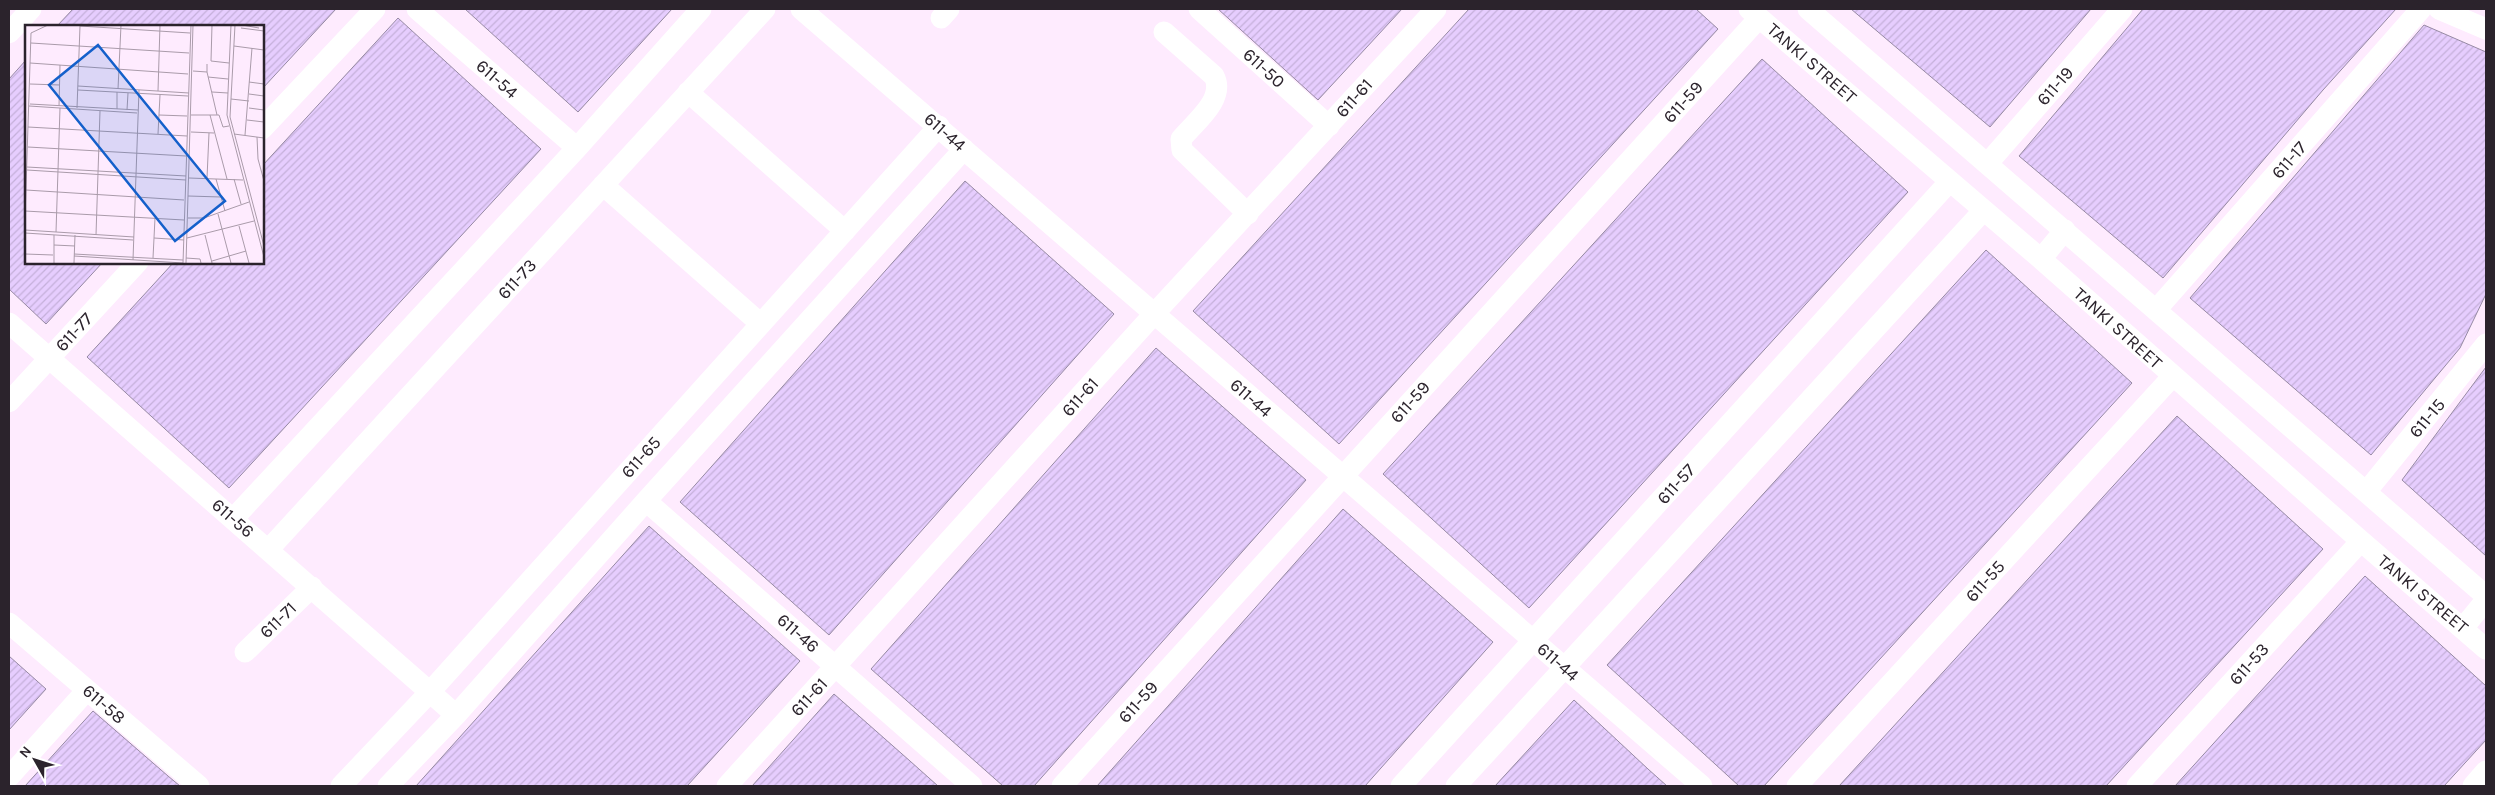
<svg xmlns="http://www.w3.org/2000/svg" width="2495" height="795" viewBox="0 0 2495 795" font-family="Karla,sans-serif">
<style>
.building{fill:url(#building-hatch);stroke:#978aa4}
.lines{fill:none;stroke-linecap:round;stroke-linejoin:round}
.minor{stroke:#fff;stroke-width:21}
.labels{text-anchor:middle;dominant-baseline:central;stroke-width:4;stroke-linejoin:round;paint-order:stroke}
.street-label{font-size:18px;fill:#2b232c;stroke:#fff}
.inset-road{fill:none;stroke:#aa9baa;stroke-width:1}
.view{fill:#1460cb;fill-opacity:0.15;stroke:#1460cb;stroke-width:2.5}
.inset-edge{fill:none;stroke:#2b232c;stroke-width:2.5}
</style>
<defs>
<pattern id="building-hatch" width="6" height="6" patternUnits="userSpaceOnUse" patternTransform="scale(1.25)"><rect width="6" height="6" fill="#e6cdfe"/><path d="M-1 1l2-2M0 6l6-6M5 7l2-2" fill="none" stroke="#c5b0da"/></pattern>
</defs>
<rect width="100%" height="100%" fill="#feebfe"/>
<path class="building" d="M73,9H336L262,89V26H57Z
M465,9H672L578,112Z
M1218,9H1402L1318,100Z
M1469,9H1696L1718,29L1339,444L1193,311Z
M1851,9H2091L1990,127Z
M2143,9H2396L2323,90L2163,278L2019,156Z
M398,18L541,149L229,488L87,357L174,262H262V166Z
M2424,25L2486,52V294L2460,348L2371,455L2190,298Z
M1762,59L1908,192L1529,608L1383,474Z
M26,60V262H103L46,324L9,289V79Z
M965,181L1114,314L829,635L680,502Z
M1986,250L2132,383L1764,786H1739L1607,665Z
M1156,348L1306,480L1034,786H1003L871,669Z
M2486,367V556L2402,480Z
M2177,416L2323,549L2106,786H1839Z
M1343,509L1493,642L1365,786H1097Z
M649,526L800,661L749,718L687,786H416Z
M2365,576L2486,686V740L2444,786H2175Z
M9,656L46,689L9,730Z
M834,694L910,761L938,786H752Z
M1574,700L1648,769L1667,786H1495Z
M93,711L168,776L180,786H25Z"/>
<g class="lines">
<path class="minor" d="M417,9L577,148
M801,9L1702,786
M1199,9L1329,126
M1749,9L2041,259L2361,541L2486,649
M1808,9L2486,596
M2439,9L2486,29
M941,18L949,9
M1164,32L1214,76C1226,99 1195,122 1181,139L1182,150L1248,214
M9,33L31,9
M688,92L845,231
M262,129L375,9
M1988,163L2122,9
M603,185L761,324
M2041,259L2065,230
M2156,310L2421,9
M9,323L456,715
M9,402L138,262
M2366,492L2486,344
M646,501L972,786
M233,519L577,148L701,9
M269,549L765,9
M9,623L199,786
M2463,628L2486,600
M245,652L312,587
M9,777L87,690
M341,786L429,693L939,126
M388,786L456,715L646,501L964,149
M727,786L1154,314L1436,9
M1062,786L1759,18
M1401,786L1950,181
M1456,786L1983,211
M1797,786L2172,377
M2137,786L2361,541
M2473,786L2486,771"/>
</g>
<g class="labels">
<g class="street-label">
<text transform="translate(1812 63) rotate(41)">TANKI STREET</text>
<text transform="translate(1264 68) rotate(42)">611-50</text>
<text transform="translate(497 79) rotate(41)">611-54</text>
<text transform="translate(2055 86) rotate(-49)">611-19</text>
<text transform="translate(1354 98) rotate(-48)">611-61</text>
<text transform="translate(1683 102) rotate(-48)">611-59</text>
<text transform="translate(945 132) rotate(41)">611-44</text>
<text transform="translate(2289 160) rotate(-49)">611-17</text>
<text transform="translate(517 279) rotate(-47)">611-73</text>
<text transform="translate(2118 328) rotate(42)">TANKI STREET</text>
<text transform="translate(74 332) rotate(-47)">611-77</text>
<text transform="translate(1080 397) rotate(-48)">611-61</text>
<text transform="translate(1251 398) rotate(41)">611-44</text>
<text transform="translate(1410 402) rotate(-48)">611-59</text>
<text transform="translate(2427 418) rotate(-50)">611-15</text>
<text transform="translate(641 457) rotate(-48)">611-65</text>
<text transform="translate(1676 484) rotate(-48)">611-57</text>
<text transform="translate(233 518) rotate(41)">611-56</text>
<text transform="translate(1985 581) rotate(-48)">611-55</text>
<text transform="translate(2423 594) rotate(40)">TANKI STREET</text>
<text transform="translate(278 620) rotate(-44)">611-71</text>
<text transform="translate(798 633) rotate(41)">611-46</text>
<text transform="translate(1558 662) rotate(41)">611-44</text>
<text transform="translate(2249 664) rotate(-48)">611-53</text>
<text transform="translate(809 697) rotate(-47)">611-61</text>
<text transform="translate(1138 702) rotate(-48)">611-59</text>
<text transform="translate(104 704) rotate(41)">611-58</text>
</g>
</g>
<g transform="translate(25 25)">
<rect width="239" height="239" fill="#feebfe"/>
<path class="inset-road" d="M187,0L186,36L204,38M206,0L202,90L239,232M210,0L205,92L239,221M217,0L234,3M55,1L165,8M216,3L239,6M6,18L164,28M209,21L239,25M5,38L163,49M168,46L182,47V39M182,47L192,90M183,52L203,54M224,57L239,59M5,59L35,60M53,61L164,68M93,64L96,0M53,65L163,71M133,66L135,0M187,67L203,68M224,69L239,71M206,74L224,76M5,79L113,85M4,81L112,88M34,81L35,40M52,83L55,1M224,83L239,85M92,84V67M102,85L103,68M134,90L162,91M166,90H194L198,102L204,101M185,90L202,154M222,95L239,97M3,102L162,111M166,107L189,108M133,109L135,70M209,109L239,113M220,110L227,23M232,112L233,134L239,156M3,122L161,131M2,142L161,151M2,145L161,155M164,153L218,155M182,153L184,108M191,154L200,186M209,154L216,179M1,165L159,175M163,171L196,172M0,186L159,195M193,189L206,238M0,193L6,8L23,0M163,193H179L224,177M214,201L224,238M0,205L109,212M31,207L35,83M0,208L108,215M71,210L75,86M180,210L187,238M129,213L159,215M162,213L229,196M29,220L50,221M0,229L28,230M49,229L158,235M49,231L158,238M128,233L130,193M161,233L175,234L176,238M108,235L114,65M187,236L221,226M29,238V210M49,238L50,210M158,238L166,0M161,238L168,0"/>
<path class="view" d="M73,20L200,176L150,216L24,60Z"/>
<rect width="239" height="239" class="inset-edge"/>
</g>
<rect width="2495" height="795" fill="none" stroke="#2b232c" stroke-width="20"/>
<g transform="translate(35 760) rotate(309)" stroke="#ffffff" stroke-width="4" paint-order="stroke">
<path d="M0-4L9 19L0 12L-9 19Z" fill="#2b232c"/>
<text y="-8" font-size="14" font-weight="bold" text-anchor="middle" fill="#2b232c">N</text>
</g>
</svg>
